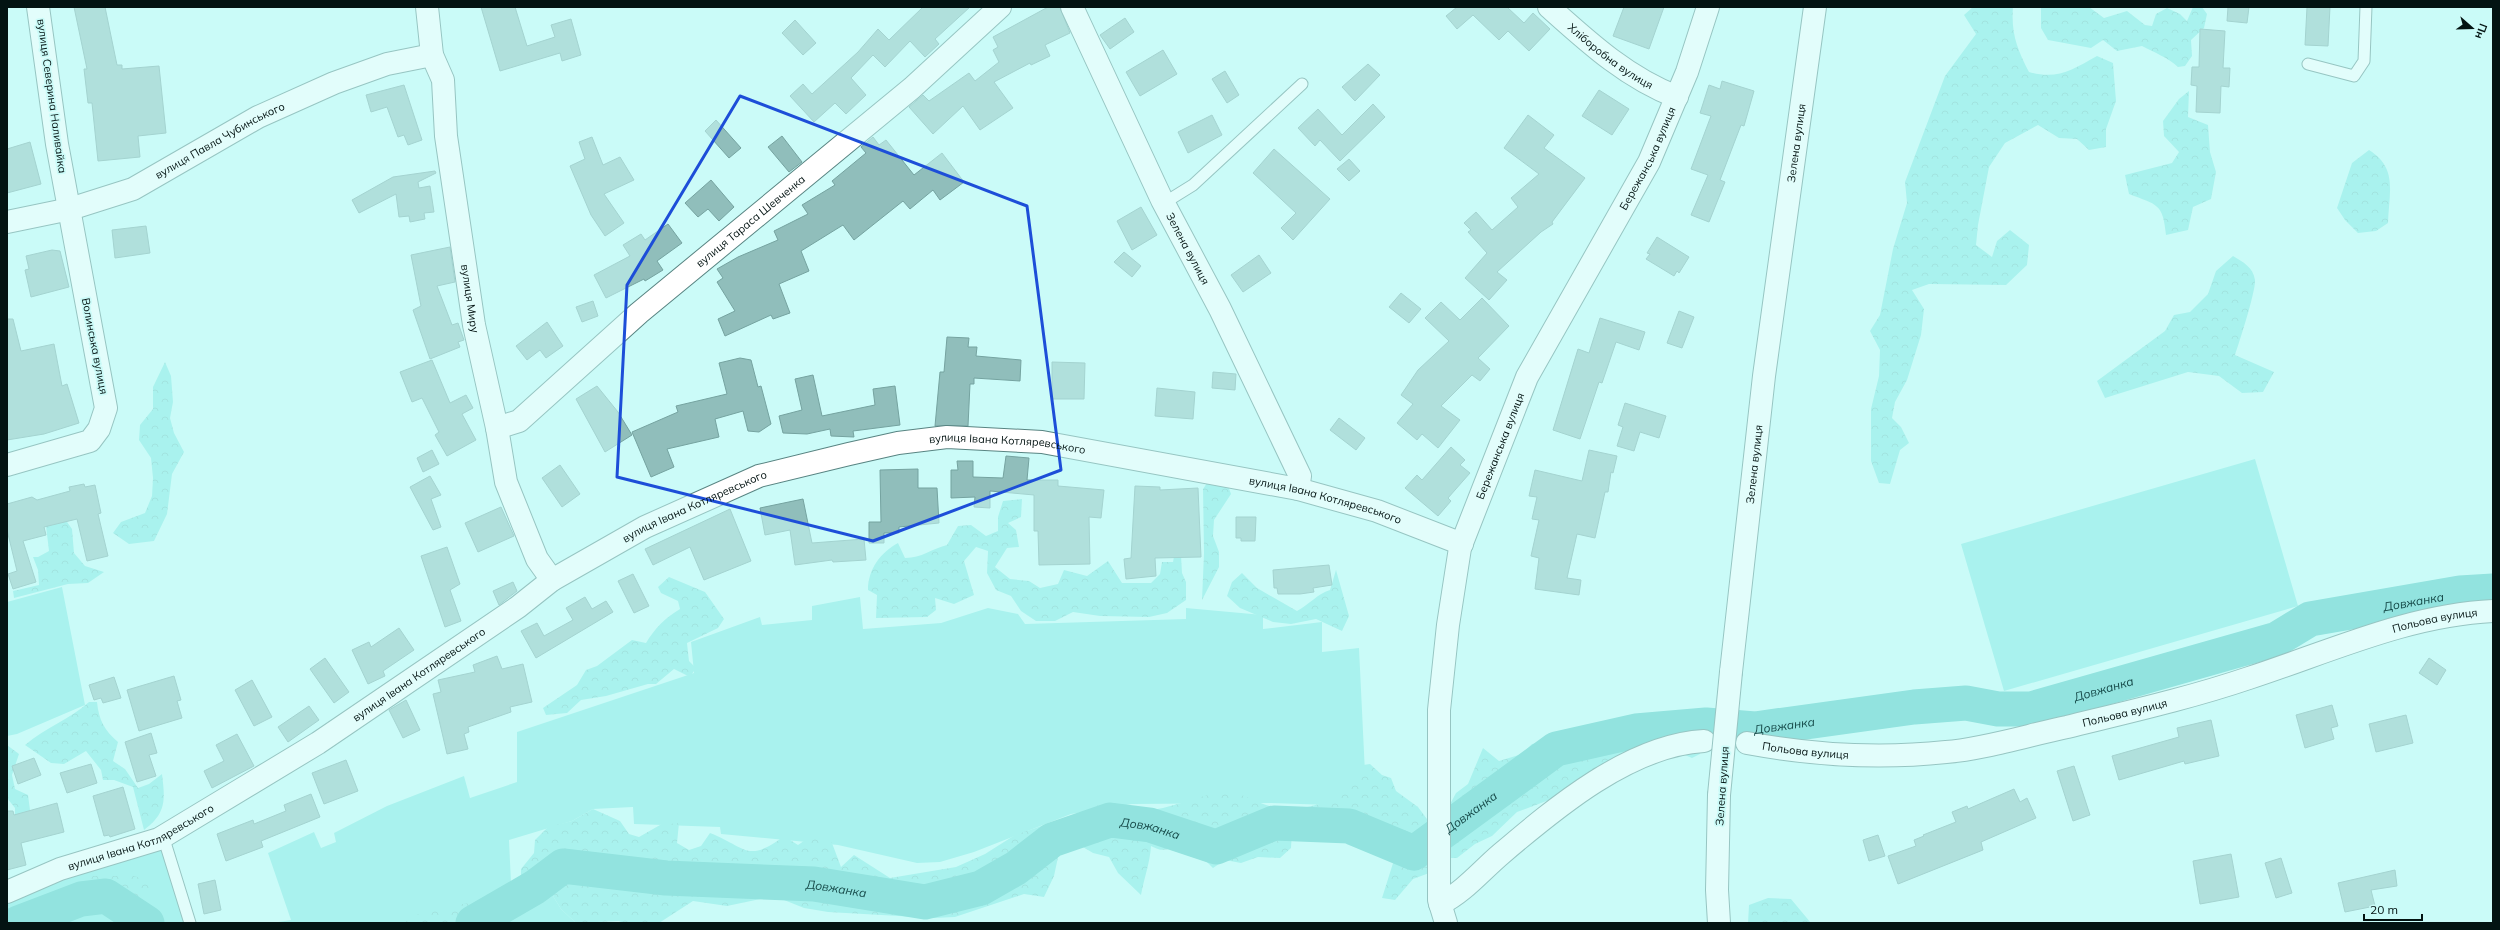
<svg xmlns="http://www.w3.org/2000/svg" width="2500" height="930" viewBox="0 0 2500 930" font-family="Mulish,sans-serif">
<style>
.green{fill:#82e7e2}
.forest{fill:url(#forest-crowns)}
.lines{fill:none;stroke-linecap:round;stroke-linejoin:round}
.river{stroke:#4ec5c0;stroke-width:35}
.building{fill:#90bebb;stroke:#75a3a0}
.lane-casing{stroke:#588482;stroke-width:13}
.street-casing{stroke:#588482;stroke-width:24}
.highway-casing{stroke:#588482;stroke-width:24}
.lane{stroke:#fff;stroke-width:11}
.street{stroke:#fff;stroke-width:22}
.highway{stroke:#fff;stroke-width:22}
.highway-bridge-casing{stroke:#588482;stroke-width:24;stroke-linecap:butt}
.highway-bridge{stroke:#fff;stroke-width:22}
.marked{fill:none;stroke:#1d4ed8;stroke-width:3;stroke-linejoin:round}
.labels{text-anchor:middle;dominant-baseline:central;stroke-width:3.5;stroke-linejoin:round;paint-order:stroke}
.street-label{font-size:11px;fill:#031312;stroke:#cbfbf8}
.water-label{font-size:12px;font-style:italic;fill:#164a49;stroke:#cbfbf8}
</style>
<defs>
<pattern id="forest-crowns" width="20" height="18" patternUnits="userSpaceOnUse"><rect width="20" height="18" fill="#82e7e2"/><path d="M2 6a3 3 0 1 1 6 0M12 15a3 3 0 1 1 6 0" fill="none" stroke="#6fc5c1"/></pattern>
</defs>
<rect width="100%" height="100%" fill="#cbfbf8"/>
<path class="green" d="M2255,459L2298,606L2004,691L1961,544Z
M62,587L85,705L17,734L7,736V602Z
M860,597L863,629L941,623L988,608L1018,614L1025,624L1186,619V608L1263,615V629L1322,622V652L1359,648L1365,773L1329,805L1271,803L1132,804L1071,814L974,852L940,862L917,863L838,845L721,834L720,827L634,824L633,807L593,809L572,821L509,840L511,883L521,879L553,896L561,909L576,923H272L291,920L268,853L314,832L321,848L336,842L334,833L387,806L464,776L470,798L517,782V732L694,673L691,642L760,617L762,625L812,620V606Z
M159,839L190,923H7V892Z"/>
<path class="forest" d="M1973,7H2013C2011,33 2017,49 2029,72C2057,80 2072,70 2097,56L2113,63L2116,101L2106,129V147L2089,150L2077,139L2059,138L2038,125L2005,143L1989,167L1978,225L1976,245L1992,257L1997,241L2010,230L2029,245L2027,265L2006,285L1929,284L1912,290L1924,309L1921,335L1907,380L1895,402L1892,418L1901,427L1909,443L1900,450L1890,484L1879,483L1871,461V409L1879,376L1880,350L1870,331L1880,315L1893,249L1907,203L1905,182L1945,76L1976,34L1964,15Z
M2046,7H2089L2104,18L2127,11L2145,25L2152,26L2156,14L2167,8L2180,14L2187,21L2193,7H2202L2207,14L2204,28L2191,40L2192,56L2185,66L2178,67C2167,57 2155,53 2142,46L2117,51L2103,40L2091,48L2048,40L2041,28V8Z
M2189,91L2188,117L2208,125L2210,152L2216,172L2211,199L2193,207L2188,230L2166,235C2163,203 2157,205 2129,194L2125,175L2172,163L2179,152L2164,136L2163,121L2179,99Z
M2369,150C2398,168 2389,192 2388,223L2376,231L2358,233L2345,220L2337,208L2352,163Z
M2233,256C2243,262 2253,267 2255,280C2256,291 2239,343 2235,355L2274,372L2263,392L2242,393L2219,376L2188,372L2105,398L2097,381L2165,331L2174,315L2190,312L2208,294L2216,271Z
M165,362L171,376L173,402L170,418L174,433L184,452L172,474L167,514L154,541L129,544L113,533L121,522L145,513L152,496L153,478L151,458L139,440L140,425L153,409V387Z
M1211,477L1226,480L1231,494L1214,520L1213,536L1219,552V567L1202,600L1204,553L1203,489Z
M51,499L72,529L74,553L85,566L104,572L88,583L68,584L14,598L13,591L39,585L38,570L33,557H38L49,551L43,501Z
M1022,499L1021,517L1008,523L1016,530L1019,547L1007,548L995,567L1010,579L1029,581L1040,588L1058,584L1064,570L1087,576L1108,561L1122,583H1151L1160,574L1162,562H1173L1176,546L1181,555L1182,573L1186,582V600L1167,613L1149,617L1100,616L1073,612L1055,621H1036L1021,611L1011,596L996,590L987,573L988,551L976,547L964,561L974,595L954,604L935,598L936,610L927,617L876,618L877,595L868,590C868,569 881,552 898,543L905,558C922,558 931,549 947,545L958,526L971,525L986,536L998,531V517L1003,501Z
M1336,570L1349,616L1342,631L1316,619L1291,624L1273,622L1240,608L1227,596L1232,582L1242,573L1257,588L1297,611C1310,604 1317,594 1330,590Z
M669,577L705,592L724,619L718,628L687,643L689,661L696,668L690,677L674,669L656,684H648L606,696L581,700L567,713L546,715L543,708L577,685L586,670L597,666L632,640L646,643C655,628 665,618 680,609L678,601L661,593L658,587Z
M89,702H97C99,720 104,730 118,742L113,761L125,769L138,788L149,784L162,774C165,799 167,813 144,830L133,787L114,780H103L101,770L86,751L64,764L51,763L25,745C46,727 69,720 89,702Z
M1669,713L1688,716L1701,733L1700,754L1692,758L1680,753L1576,782L1549,800L1517,812L1492,836L1475,844L1457,858H1446L1448,808L1456,793L1468,784L1483,748L1499,761L1522,754L1532,744L1546,742L1561,754L1573,752C1591,729 1594,731 1623,728C1636,712 1649,714 1669,713Z
M7,745L19,754L12,775L15,789L28,795L30,810L24,829L15,818V808L7,798Z
M1370,764L1382,775L1391,778L1396,791L1418,807L1427,819L1430,832L1423,853L1432,872L1413,879L1395,900L1382,898L1394,860L1378,850L1367,827L1344,833L1324,830L1292,829L1291,848L1280,858L1258,857L1241,863L1225,860L1213,868C1202,857 1194,849 1178,849C1165,848 1164,853 1151,846C1150,863 1144,878 1141,895L1118,873L1109,857L1093,853L1078,844L1080,819L1096,806L1120,799C1124,803 1130,809 1134,810C1160,815 1200,793 1227,792C1240,791 1260,805 1274,807C1307,814 1350,799 1363,765Z
M593,809L620,821L629,834L639,837L660,825L679,823L677,843L689,850L701,846L710,833C746,847 747,864 784,836L798,845L811,836L829,835L841,867L854,855L890,878L956,867L985,854L1015,835L1047,824L1060,848L1054,876L1044,897L1024,894L955,917L934,918L828,912L804,908L774,896L727,906L693,901L659,923H623L619,921L576,923L561,909L553,896L521,879V869L534,853L535,840L548,827L572,821Z
M89,876H134L150,881L152,894L139,903H101L68,898L61,892Z
M515,891L471,923H404C430,903 453,908 482,900C493,897 503,893 515,891Z
M1768,898L1791,899L1811,923H1748L1749,905Z
M23,900L58,912L50,923H7V904Z"/>
<g class="lines">
<g class="river">
<path d="M18,923L81,899L106,896L147,923"/>
<path id="s1" d="M473,923L535,887L563,866L666,878L814,884L925,902L981,888L1016,868L1052,840L1110,820L1150,825L1216,847L1274,823L1349,826L1414,853L1556,749L1636,731L1706,725L1755,729L1914,707L1966,703L1998,709H2031L2277,639L2310,619L2460,593L2493,591"/>
</g>
</g>
<path class="building" d="M74,7H105L117,65H122V69L159,66L166,133L138,136L140,157L98,161L92,103H88L84,69H87Z
M481,7H515L527,46L555,37L551,25L571,19L581,55L562,61L560,53L500,71Z
M923,7H970L935,39L939,44L925,57L910,41L885,67L873,55L851,78L866,95L846,114L835,103L814,122L790,96L803,84L812,94L858,52L878,29L889,40Z
M1048,7H1060L1070,33L1045,45L1050,56L1031,65L1030,63L994,82L1013,108L980,130L963,106L933,134L909,107L923,95L929,101L969,73L975,81L999,62L993,50L998,47L993,37Z
M1457,7H1507L1524,23L1533,13L1550,29L1529,51L1508,31L1499,40L1473,15L1457,29L1446,16Z
M1624,7H1664L1649,49L1613,36Z
M2228,7H2249L2247,23L2227,21Z
M2307,7H2330L2328,46L2305,45Z
M1125,18L1134,32L1110,49L1100,35Z
M795,20L816,43L803,55L782,33Z
M2200,29L2225,31L2223,68H2230L2229,87L2221,86L2220,113L2196,112L2197,86L2191,85L2192,67H2199Z
M1163,50L1177,74L1140,96L1126,72Z
M1368,64L1380,75L1355,101L1342,87Z
M1225,71L1239,95L1227,103L1212,79Z
M1722,81L1754,91L1744,126L1741,125L1720,180L1725,182L1709,222L1691,215L1708,175L1691,169L1711,116L1700,113L1709,85L1720,89Z
M404,85L422,140L408,145L404,135L398,137L387,107L371,112L366,95Z
M1599,90L1629,109L1612,135L1582,116Z
M1373,104L1385,117L1340,161L1320,140L1315,146L1298,128L1318,109L1342,135Z
M1212,115L1222,135L1188,153L1178,132Z
M1528,115L1554,135L1544,148L1585,178L1552,222L1553,224L1541,232L1497,272L1507,280L1489,300L1465,278L1487,253L1468,232L1471,230L1464,223L1476,212L1492,230L1518,207L1511,198L1539,174L1504,148Z
M716,120L741,148L729,158L705,131Z
M782,136L802,162L789,172L768,147Z
M592,137L603,165L620,157L634,180L604,194L624,223L605,236L591,215L570,166L585,159L579,142Z
M873,137L879,145L886,140L914,175L942,153L964,182L940,200L933,190L910,209L903,201L854,240L843,225L801,251L809,271L779,284L790,313L773,319L771,315L725,336L718,319L735,311L717,282L723,278L717,269L738,257L778,240L774,231L808,214L802,205L835,185L832,181L866,153L861,147Z
M30,142L41,184L7,193V149Z
M1274,149L1330,199L1293,240L1281,228L1296,213L1253,173Z
M1349,159L1360,171L1349,181L1337,169Z
M435,171L436,173L418,182L419,188L430,186L434,212L424,213L425,219L410,222L409,216L399,217L396,194L359,213L352,200L393,177Z
M711,180L734,207L719,221L708,209L698,217L685,203Z
M1141,207L1157,235L1132,250L1117,221Z
M668,224L682,243L657,261L663,270L645,281L644,279L606,298L594,275L630,256L623,245L641,234L645,240Z
M146,226L150,253L115,258L112,230Z
M1657,237L1689,257L1679,273L1677,271L1674,276L1646,259L1650,254L1647,253Z
M450,247L455,282L437,286L452,325L458,323L464,340L458,342L460,347L430,359L413,310L421,306L411,255Z
M52,250L60,251L69,287L31,297L25,270L29,269L26,256Z
M1124,252L1141,266L1132,277L1114,262Z
M1259,255L1271,273L1243,292L1231,275Z
M1401,293L1421,309L1409,323L1389,307Z
M1482,298L1509,326L1478,358L1490,369L1480,381L1472,375L1441,406L1460,420L1438,448L1422,434L1417,440L1397,423L1413,404L1401,395L1418,370L1449,341L1425,318L1441,302L1460,320Z
M593,301L598,316L582,322L576,307Z
M1679,311L1694,317L1682,348L1667,343Z
M1600,318L1645,332L1639,350L1616,342L1602,383L1599,382L1580,439L1553,430L1578,349L1589,353Z
M7,319H13L21,351L54,344L62,386L67,384L79,423L44,434L7,440Z
M547,322L563,346L546,358L540,350L527,360L516,346Z
M947,337L969,338L968,347H977L976,356L1021,360L1020,381L974,378V384H970L968,426H935L940,372H944Z
M740,358L751,360L758,387L761,386L771,424L759,432L748,431L743,411L715,419L719,437L667,449L674,467L651,477L632,432L678,412L676,406L727,394L719,363Z
M432,360L450,403L466,395L473,408L462,414L476,440L447,456L435,435L439,432L422,398L412,402L400,372Z
M1052,362L1085,363L1084,399H1052Z
M1213,372L1236,374L1235,390L1212,388Z
M813,375L822,416L875,405L873,389L895,386L900,425L853,431L854,437L831,436L830,429L807,434L783,433L779,416L802,410L795,379Z
M597,386L618,412L632,435L605,452L576,399Z
M1157,388L1195,392L1193,419L1155,416Z
M1625,403L1666,416L1659,438L1640,432L1634,451L1617,446L1623,427L1618,425Z
M1339,418L1365,438L1356,450L1330,430Z
M1451,447L1465,460L1460,465L1470,473L1448,498L1451,501L1438,516L1405,488L1417,475L1422,480Z
M432,450L439,464L423,472L417,458Z
M1589,450L1617,456L1613,473L1611,472L1608,492H1605L1595,538L1577,534L1567,578L1581,580L1579,595L1535,589L1539,558L1531,556L1539,520L1532,519L1537,497L1529,496L1535,470L1582,481Z
M1006,456L1029,458L1027,480H1058V486L1104,490L1101,518L1089,517L1090,564L1039,565L1038,531H1034V495L990,491V508L974,507L975,497L951,498V470H958L957,461H973V477L1003,478Z
M560,465L580,494L562,507L542,478Z
M918,469V488H937L939,523L899,527V533H884V543H869V522H881L880,470Z
M430,476L441,495L431,499L441,527L433,530L410,487Z
M84,484L85,487L95,485L101,513L98,514L108,556L87,561L77,519L44,527L46,535L23,541L36,582L13,589L8,574L17,571L7,530V504L32,497L37,500L70,491L69,487Z
M1135,486L1160,487V490L1198,488L1201,557L1155,558L1156,576L1126,579L1124,559L1131,558Z
M803,499L812,543L864,539L866,560L833,562L832,560L795,565L790,530L765,535L760,508Z
M501,507L514,536L478,552L465,523Z
M730,509L751,561L704,580L690,547L653,565L645,549Z
M1236,517H1256L1255,541H1241V538H1236Z
M447,547L460,584L450,590L461,621L445,627L421,556Z
M1329,565L1332,585L1313,588L1314,592L1300,594H1278L1277,588H1274L1273,570Z
M633,574L649,606L634,613L618,581Z
M513,582L517,591L499,605L493,591Z
M585,597L592,609L606,601L613,612L536,658L521,631L537,623L544,636L573,620L566,608Z
M399,628L414,650L383,671L385,676L368,684L352,650L369,642L371,647Z
M497,656L502,669L523,664L532,702L510,707L511,712L468,727L469,732L464,734L468,749L447,754L433,694L441,692L438,680L475,672L473,665Z
M325,658L349,692L334,703L310,669Z
M2429,658L2446,670L2437,685L2419,673Z
M174,676L181,700L177,701L182,718L139,731L127,690Z
M114,677L121,698L103,703L101,698L94,700L89,685Z
M252,680L272,717L254,726L235,690Z
M406,700L420,730L403,738L389,710Z
M2332,705L2338,726L2331,728L2334,739L2305,748L2296,715Z
M309,706L319,720L288,742L278,727Z
M2406,715L2413,743L2376,752L2369,724Z
M2211,720L2219,756L2185,764L2184,761L2119,780L2112,756L2179,737L2177,728Z
M151,733L157,753L149,755L156,776L137,782L125,742Z
M237,734L254,766L212,788L204,771L224,761L216,745Z
M34,758L41,775L18,784L12,766Z
M346,760L358,791L324,804L312,773Z
M91,764L97,783L67,793L60,773Z
M2074,766L2090,815L2073,821L2057,771Z
M123,787L135,829L110,837L109,835L104,836L93,796Z
M2014,789L2020,802L2027,798L2036,818L1981,842L1983,850L1898,884L1888,856L1916,846L1914,840L1924,836L1923,835L1956,822L1952,812L1967,806L1968,809Z
M311,794L320,817L261,841L263,847L226,861L217,834L253,820L254,824L286,811L284,805Z
M57,803L64,832L21,843L26,865L7,870V811H13L14,815Z
M1878,835L1885,856L1869,861L1863,840Z
M2231,854L2239,897L2200,904L2193,861Z
M2281,858L2292,893L2276,898L2265,863Z
M2395,870L2397,886L2371,890L2375,906L2345,912L2338,883Z
M215,880L221,910L204,914L198,884Z"/>
<g class="lines">
<g class="lane-casing">
<path id="lane" d="M2308,64L2354,76L2364,61L2366,7
M1164,203L1193,185L1302,84
M163,836L190,923"/>
</g>
<g class="street-casing">
<g id="street">
<path id="s2" d="M427,7L432,55L443,80L446,136L474,325L497,428L506,482L537,559L552,580"/>
<path id="s3" d="M1072,7L1162,200L1220,309L1300,476L1298,489"/>
<path id="s4" d="M1549,7C1588,42 1627,78 1677,97"/>
<path id="s5" d="M7,222L70,209L133,189L258,117L334,83L387,64L432,55"/>
<path id="s6" d="M497,428L519,421L639,313L912,88L1000,7"/>
<path d="M7,465L90,441L99,429L106,408L57,144L38,7"/>
<path id="s7" d="M1747,743C1812,755 1880,759 1946,752C1984,749 2029,735 2067,727C2128,712 2190,698 2249,678C2329,652 2408,615 2493,611"/>
<path id="s8" d="M7,892L60,869L159,839L318,743L518,607L552,580L645,527L759,476L849,454L898,443L947,437L1042,442L1298,489L1377,511L1462,544"/>
<path d="M1440,904C1464,892 1481,871 1501,854C1555,808 1630,745 1704,741"/>
<path id="s9" d="M1446,923L1439,900V710L1448,625L1460,548L1527,377L1649,162L1687,72L1708,7"/>
</g>
</g>
<g class="highway-casing">
<g id="highway">
<path id="s10" d="M1731,672L1764,376L1815,7"/>
<path d="M1719,795L1717,890L1719,923"/>
</g>
</g>
<use href="#lane" class="lane"/>
<use href="#street" class="street"/>
<use href="#highway" class="highway"/>
<g class="highway-bridge-casing">
<path id="highway-bridge" d="M1719,795L1731,672"/>
</g>
<use href="#highway-bridge" class="highway-bridge"/>
</g>
<path d="M0 0H2500V930H0ZM740,96L1027,206L1061,470L873,541L617,477L627,285Z" fill="#cbfbf8" fill-opacity=".55" fill-rule="evenodd"/>
<path class="marked" d="M740,96L1027,206L1061,470L873,541L617,477L627,285Z"/>
<g class="labels">
<g class="street-label">
<text stroke="none"><textPath href="#s4" startOffset="79">Хліборобна вулиця</textPath></text>
<text transform="translate(52 96) rotate(82)">вулиця Северина Наливайка</text>
<text stroke="none"><textPath href="#s5" startOffset="230">вулиця Павла Чубинського</textPath></text>
<text stroke="none"><textPath href="#s10" startOffset="533">Зелена вулиця</textPath></text>
<text stroke="none"><textPath href="#s9" startOffset="811">Бережанська вулиця</textPath></text>
<text stroke="none"><textPath href="#s6" startOffset="329">вулиця Тараса Шевченка</textPath></text>
<text stroke="none"><textPath href="#s3" startOffset="268">Зелена вулиця</textPath></text>
<text stroke="none"><textPath href="#s2" startOffset="296">вулиця Миру</textPath></text>
<text transform="translate(95 346) rotate(79)">Волинська вулиця</text>
<text stroke="none"><textPath href="#s8" startOffset="1117">вулиця Івана Котляревського</textPath></text>
<text stroke="none"><textPath href="#s9" startOffset="487">Бережанська вулиця</textPath></text>
<text stroke="none"><textPath href="#s10" startOffset="209">Зелена вулиця</textPath></text>
<text stroke="none"><textPath href="#s8" startOffset="1441">вулиця Івана Котляревського</textPath></text>
<text stroke="none"><textPath href="#s8" startOffset="793">вулиця Івана Котляревського</textPath></text>
<text stroke="none"><textPath href="#s7" startOffset="707">Польова вулиця</textPath></text>
<text stroke="none"><textPath href="#s8" startOffset="469">вулиця Івана Котляревського</textPath></text>
<text stroke="none"><textPath href="#s7" startOffset="383">Польова вулиця</textPath></text>
<text stroke="none"><textPath href="#s7" startOffset="59">Польова вулиця</textPath></text>
<text transform="translate(1722 786) rotate(-86)">Зелена вулиця</text>
<text stroke="none"><textPath href="#s8" startOffset="145">вулиця Івана Котляревського</textPath></text>
</g>
<g class="water-label">
<text stroke="none"><textPath href="#s1" startOffset="2049">Довжанка</textPath></text>
<text stroke="none"><textPath href="#s1" startOffset="1725">Довжанка</textPath></text>
<text stroke="none"><textPath href="#s1" startOffset="1401">Довжанка</textPath></text>
<text stroke="none"><textPath href="#s1" startOffset="1064">Довжанка</textPath></text>
<text stroke="none"><textPath href="#s1" startOffset="717">Довжанка</textPath></text>
<text stroke="none"><textPath href="#s1" startOffset="381">Довжанка</textPath></text>
</g>
</g>
<rect width="2500" height="930" fill="none" stroke="#031312" stroke-width="16"/>
<g transform="translate(2472 28) rotate(110)" stroke="#cbfbf8" stroke-width="3" paint-order="stroke">
<path d="M0-3L7 15L0 10L-7 15Z" fill="#031312"/>
<text y="-6" font-size="11" font-weight="bold" text-anchor="middle" fill="#031312">Пн</text>
</g>
<path d="M2364 914v6h58v-6" fill="none" stroke="#031312" stroke-width="2"/>
<text x="2370" y="914" font-size="12" fill="#031312" stroke="#cbfbf8" stroke-width="3" paint-order="stroke">20 m</text>
</svg>
